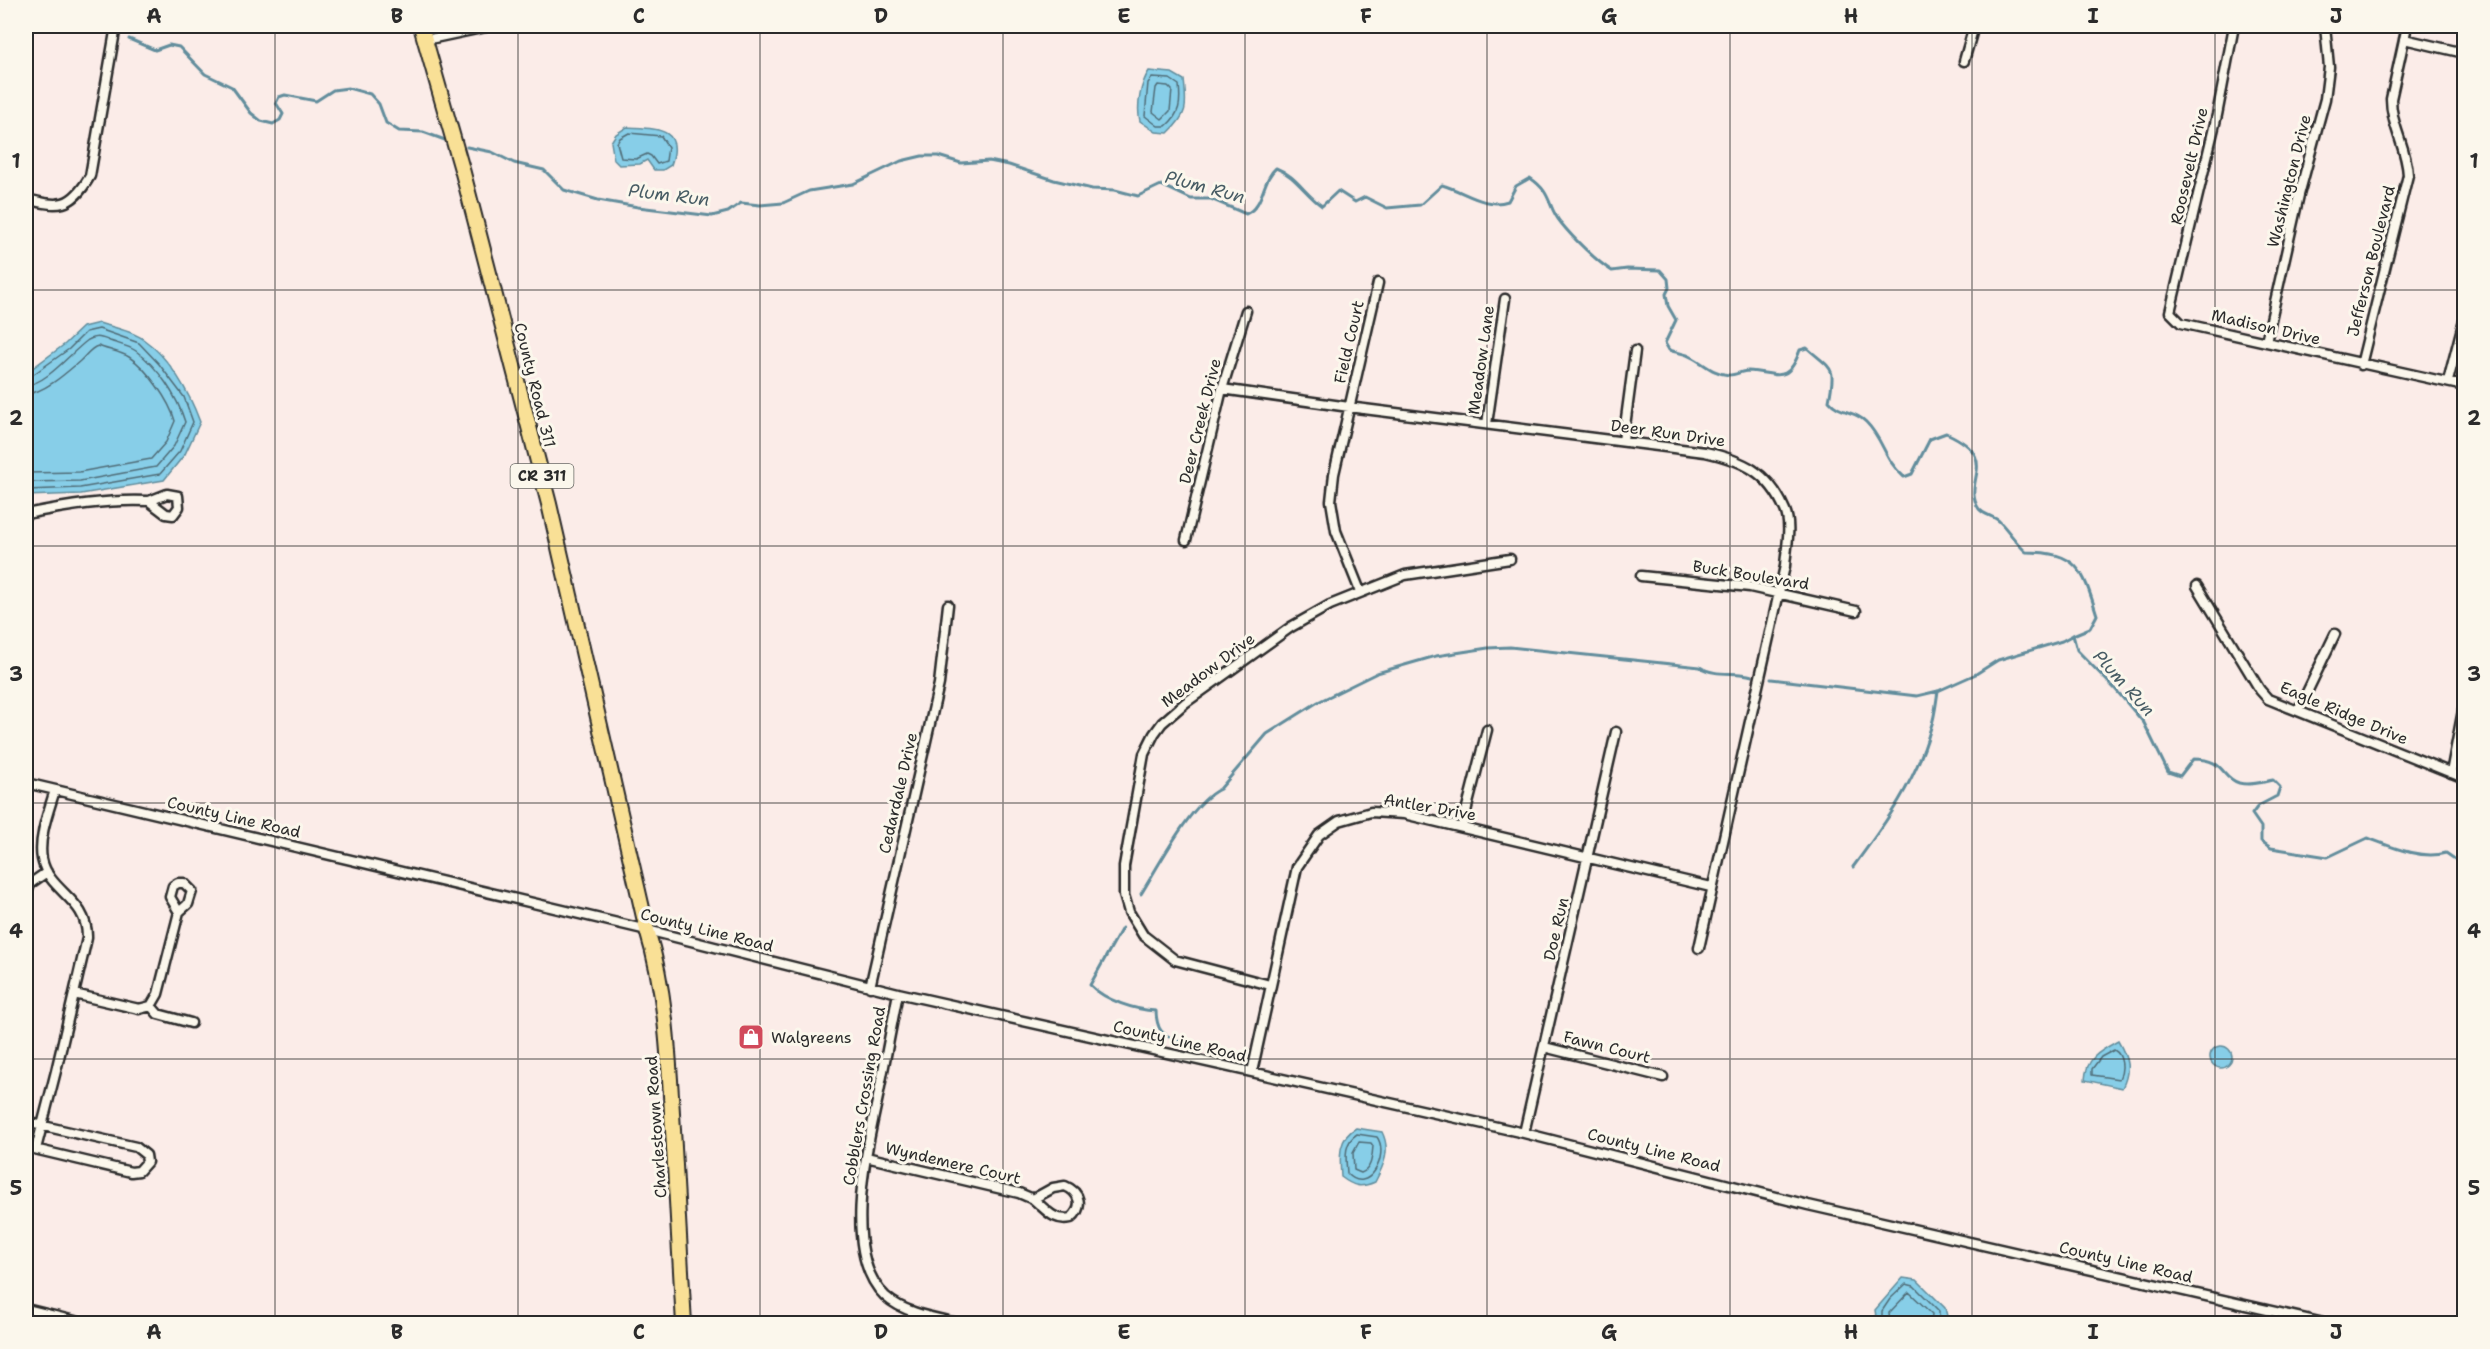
<svg xmlns="http://www.w3.org/2000/svg" width="2490" height="1349" viewBox="0 0 2490 1349" font-family="'Shantell Sans',sans-serif">
<style>
.water{fill:#87cee8;stroke:#628d9c;stroke-width:1.5}
.lines{fill:none;stroke-linecap:round;stroke-linejoin:round}
.shore{stroke:#506c77;stroke-width:1.5}
.stream{stroke:#628d9c;stroke-width:3}
.street-casing{stroke:#2b2b2b;stroke-width:13}
.primary-casing{stroke:#2b2b2b;stroke-width:18}
.street{stroke:#fbf7ec;stroke-width:8}
.primary{stroke:#f9e096;stroke-width:14}
.grid{fill:none;stroke:#2b2b2b;stroke-width:1.5;stroke-opacity:0.55}
.labels{text-anchor:middle;dominant-baseline:central;stroke-width:6;stroke-linejoin:round;paint-order:stroke}
.shield{fill:#fbf7ec;stroke:#696865;stroke-width:1.5}
.shield-label{font-size:15px;font-weight:bold;fill:#2b2b2b}
.street-label{font-size:16px;fill:#2b2b2b;stroke:#fbf7ec}
.poi-label{font-size:16px;fill:#2b2b2b;stroke:#fbf7ec;text-anchor:start}
.water-label{font-size:18px;font-style:italic;fill:#475c64;stroke:#fbf7ec}
.neatline{fill:none;stroke:#2b2b2b;stroke-width:2}
.grid-label{font-size:20px;text-anchor:middle;font-weight:bold;fill:#2b2b2b}
</style>
<rect width="100%" height="100%" fill="#fbece8"/>
<filter id="ink" filterUnits="userSpaceOnUse"><feTurbulence type="fractalNoise" baseFrequency=".0167" numOctaves="2"/><feDisplacementMap in="SourceGraphic" scale="12" xChannelSelector="R" yChannelSelector="G"/><feConvolveMatrix kernelMatrix="1 2 1 2 8 2 1 2 1" color-interpolation-filters="sRGB"/></filter>
<g filter="url(#ink)">
<path class="water" d="M1149,71L1172,73L1184,80C1187,107 1188,114 1168,133L1156,132L1140,121C1136,106 1141,83 1149,71Z
M627,127C653,129 685,126 671,165L663,170H654L647,160L640,164L619,165L614,160L611,142L616,134Z
M99,323C112,327 132,331 143,339C170,358 189,392 200,422L185,454L164,480L81,494L26,496V373L65,344L83,327Z
M2118,1041C2128,1058 2131,1070 2122,1088L2085,1080C2086,1058 2100,1051 2118,1041Z
M2210 1057a11 11 0 1 1 22 0a11 11 0 1 1-22 0Z
M1356,1128L1382,1132C1391,1150 1384,1165 1375,1182C1361,1188 1354,1187 1341,1177C1340,1158 1337,1139 1356,1128Z
M1903,1278L1917,1280L1945,1308L1947,1316L1943,1323H1877L1875,1310Z"/>
<g class="lines">
<path class="shore" d="M1152,78L1170,79L1179,85C1181,103 1180,114 1166,126H1158L1145,116L1148,83Z
M1158,85L1168,86L1172,90L1170,111L1162,119L1153,112L1156,88Z
M629,133L661,136L668,147L666,161L657,164L651,156L647,154L636,159L621,158L617,143L620,138Z
M26,377L31,376L69,349L86,332L99,329L139,343L159,364L184,397L193,422L180,451L160,474L80,488L26,490
M26,385C47,384 71,352 88,340C96,335 103,338 110,341C118,344 129,346 136,351C158,367 177,396 185,422L174,446L156,467L80,481L26,482
M26,394C44,393 66,373 80,361C86,356 90,348 98,346C108,350 121,352 129,357C147,368 170,402 175,421L166,442L151,459L79,472L26,473
M2114,1050C2123,1055 2124,1070 2119,1079L2092,1075V1069L2101,1057Z
M1357,1134L1377,1137C1390,1155 1368,1197 1347,1173C1346,1159 1343,1143 1357,1134Z
M1359,1142L1371,1143L1373,1146C1372,1156 1372,1169 1361,1173L1354,1170L1353,1153Z
M1882,1324V1311L1890,1299L1906,1284L1914,1286L1939,1311V1324
M1890,1324L1889,1313L1909,1292L1932,1314L1931,1324"/>
<path class="stream" d="M129,39L155,50L169,45L179,47L205,74L232,87L251,113L261,121L273,124L280,120L283,114L276,103L279,97L285,95L316,101L333,90L348,88L370,94L379,104L386,123L399,131L423,132L445,140
M467,147L492,152L514,163L544,170L564,190L598,200L638,207L712,216L728,212L741,203L760,205L783,203L809,191L853,184L901,161L922,156H938L961,163L989,161L1009,165L1054,180L1092,189L1115,190L1138,196L1161,185L1191,199H1211L1246,214C1265,205 1261,181 1276,168C1295,175 1305,194 1322,206L1338,191L1355,202L1365,197L1387,208L1420,205L1442,185C1464,191 1485,209 1508,201L1516,186L1530,178C1553,193 1547,207 1561,223C1573,238 1596,261 1612,271L1627,269L1660,270L1668,279L1669,288L1666,294L1668,306L1676,320L1665,343L1669,350C1675,352 1681,353 1687,355C1702,361 1712,374 1729,375C1736,375 1742,371 1748,371C1776,372 1787,387 1800,350L1807,348C1833,371 1836,366 1829,401C1840,414 1855,410 1866,422C1884,440 1884,460 1904,477L1912,474L1930,439L1946,433C2004,459 1960,481 1979,509C1984,515 1993,516 1999,521C2009,531 2016,543 2026,552C2078,552 2083,570 2097,615L2090,628L2073,635L2077,650L2116,690L2144,723L2168,772L2180,776L2193,759C2226,759 2220,777 2239,783C2250,786 2262,782 2273,780L2280,787L2277,796L2258,806L2252,814L2261,827V841L2271,848L2328,857L2368,838C2392,847 2421,860 2446,853L2459,862L2464,869
M1771,679L1917,696L1938,691L1976,674L1998,660L2062,641L2073,635
M1853,867C1885,824 1917,780 1931,727C1935,716 1936,703 1938,691
M1141,894C1158,867 1191,802 1220,789L1267,734L1318,702L1377,673L1436,656L1488,648L1510,647L1700,667C1715,677 1735,671 1752,676
M1122,928L1090,985C1106,1001 1135,1010 1156,1011C1157,1042 1172,1033 1192,1050"/>
<g class="street-casing">
<path id="street" d="M2234,26L2217,115L2170,312L2181,323L2464,386
M2404,39L2464,53
M425,40L491,26
M1964,61L1974,26
M26,199C59,207 71,209 90,176L116,26
M2266,342L2299,195L2325,99L2329,67L2325,26
M2361,365L2408,175C2407,148 2391,126 2391,99L2407,26
M2448,381L2464,320
M1222,389L1356,408L1705,452C1742,460 1769,472 1785,510C1792,526 1786,549 1785,566L1699,948
M1487,424L1505,299
M1623,441L1635,351
M167,494L178,496L179,507L173,515L166,514L149,501Z
M26,514C66,506 108,499 149,501
M1186,540L1222,389L1246,311
M1641,576L1750,587L1856,611
M2197,586L2260,690L2268,699L2464,778
M1360,591L1336,531L1331,501L1334,474L1378,283
M2298,711L2335,634
M2451,773L2464,705
M26,783L647,930L898,993L1524,1133L1808,1205L2328,1324
M1462,827L1487,730
M178,883H184L192,891L188,904L179,912L170,897L173,886Z
M26,894L31,883L47,872
M1270,985L1175,960L1143,935L1129,912L1124,895V866L1144,754L1154,734L1162,723L1185,703L1291,627L1330,605L1405,575L1510,559
M870,987L939,684L948,605
M898,993C891,1028 885,1062 878,1097C867,1149 841,1254 885,1296C905,1314 936,1318 962,1324
M74,994L139,1009L151,1006L158,994L179,912
M151,1006L158,1014L191,1023
M1544,1047L1663,1077
M1252,1072L1297,867L1319,835L1339,821L1371,812L1404,814L1711,887
M26,1122L136,1147L146,1155L147,1162L139,1171L131,1172L26,1147
M1524,1133L1616,732
M36,1149L56,1071L87,938C88,898 49,893 42,859C38,838 49,810 55,790
M866,1157L1019,1193L1033,1199
M1065,1186C1080,1192 1084,1207 1071,1218C1053,1222 1046,1209 1033,1199L1053,1188Z
M26,1309L87,1324"/>
</g>
<g class="primary-casing">
<path id="primary" d="M421,26L463,173L549,504L647,930C667,994 669,1064 673,1130C677,1195 680,1259 684,1324"/>
</g>
<use href="#street" class="street"/>
<use href="#primary" class="primary"/>
</g>
</g>
<path class="grid" d="M275,26V1324M518,26V1324M760,26V1324M1003,26V1324M1245,26V1324M1487,26V1324M1730,26V1324M1972,26V1324M2215,26V1324M26,290H2464M26,546H2464M26,803H2464M26,1059H2464"/>
<defs>
<g id="shop-square" transform="scale(1.35)"><rect x="-9" y="-9" width="18" height="18" rx="4" fill="#d1495b" stroke="#fbf7ec"/><path d="M-5-2.5h2.3a2.7 3.5 0 0 1 5.4 0H5L5.5 6h-11ZM-1.5-2.5h3a1.5 2.3 0 0 0-3 0Z" fill="#fff"/></g>
</defs>
<g fill-rule="evenodd">
<use href="#shop-square" x="751" y="1037"/>
</g>
<g class="labels">
<rect class="shield" x="510.5" y="464" width="63" height="24" rx="4.5"/>
<g class="shield-label">
<text x="542" y="476">CR 311</text>
</g>
<g class="street-label">
<text transform="translate(2189 166) rotate(-77)">Roosevelt Drive</text>
<text transform="translate(2289 181) rotate(-76)">Washington Drive</text>
<text transform="translate(2371 261) rotate(-76)">Jefferson Boulevard</text>
<text transform="translate(2266 327) rotate(13)">Madison Drive</text>
<text transform="translate(1349 342) rotate(-77)">Field Court</text>
<text transform="translate(1481 360) rotate(-82)">Meadow Lane</text>
<text transform="translate(535 385) rotate(76)">County Road 311</text>
<text transform="translate(1200 421) rotate(-76)">Deer Creek Drive</text>
<text transform="translate(1668 433) rotate(8)">Deer Run Drive</text>
<text transform="translate(1751 575) rotate(9)">Buck Boulevard</text>
<text transform="translate(1208 670) rotate(-37)">Meadow Drive</text>
<text transform="translate(2344 713) rotate(23)">Eagle Ridge Drive</text>
<text transform="translate(898 793) rotate(-77)">Cedardale Drive</text>
<text transform="translate(1430 807) rotate(10)">Antler Drive</text>
<text transform="translate(234 817) rotate(13)">County Line Road</text>
<text transform="translate(1556 929) rotate(-77)">Doe Run</text>
<text transform="translate(707 930) rotate(14)">County Line Road</text>
<text transform="translate(1180 1041) rotate(13)">County Line Road</text>
<text transform="translate(1607 1047) rotate(14)">Fawn Court</text>
<text transform="translate(864 1096) rotate(-80)">Cobblers Crossing Road</text>
<text transform="translate(656 1127) rotate(-94)">Charlestown Road</text>
<text transform="translate(1654 1150) rotate(14)">County Line Road</text>
<text transform="translate(953 1163) rotate(13)">Wyndemere Court</text>
<text transform="translate(2126 1262) rotate(13)">County Line Road</text>
</g>
<g class="poi-label">
<text x="771" y="1037">Walgreens</text>
</g>
<g class="water-label">
<text transform="translate(1205 187) rotate(15)">Plum Run</text>
<text transform="translate(669 195) rotate(7)">Plum Run</text>
<text transform="translate(2124 683) rotate(48)">Plum Run</text>
</g>
</g>
<rect width="2490" height="1349" fill="none" stroke="#fbf7ec" stroke-width="66"/>
<rect x="33" y="33" width="2424" height="1283" class="neatline"/>
<g class="grid-label">
<text x="154" y="23">A</text>
<text x="397" y="23">B</text>
<text x="639" y="23">C</text>
<text x="881" y="23">D</text>
<text x="1124" y="23">E</text>
<text x="1366" y="23">F</text>
<text x="1609" y="23">G</text>
<text x="1851" y="23">H</text>
<text x="2093" y="23">I</text>
<text x="2336" y="23">J</text>
<text x="16" y="168">1</text>
<text x="2474" y="168">1</text>
<text x="16" y="425">2</text>
<text x="2474" y="425">2</text>
<text x="16" y="681">3</text>
<text x="2474" y="681">3</text>
<text x="16" y="938">4</text>
<text x="2474" y="938">4</text>
<text x="16" y="1195">5</text>
<text x="2474" y="1195">5</text>
<text x="154" y="1339">A</text>
<text x="397" y="1339">B</text>
<text x="639" y="1339">C</text>
<text x="881" y="1339">D</text>
<text x="1124" y="1339">E</text>
<text x="1366" y="1339">F</text>
<text x="1609" y="1339">G</text>
<text x="1851" y="1339">H</text>
<text x="2093" y="1339">I</text>
<text x="2336" y="1339">J</text>
</g>
</svg>
